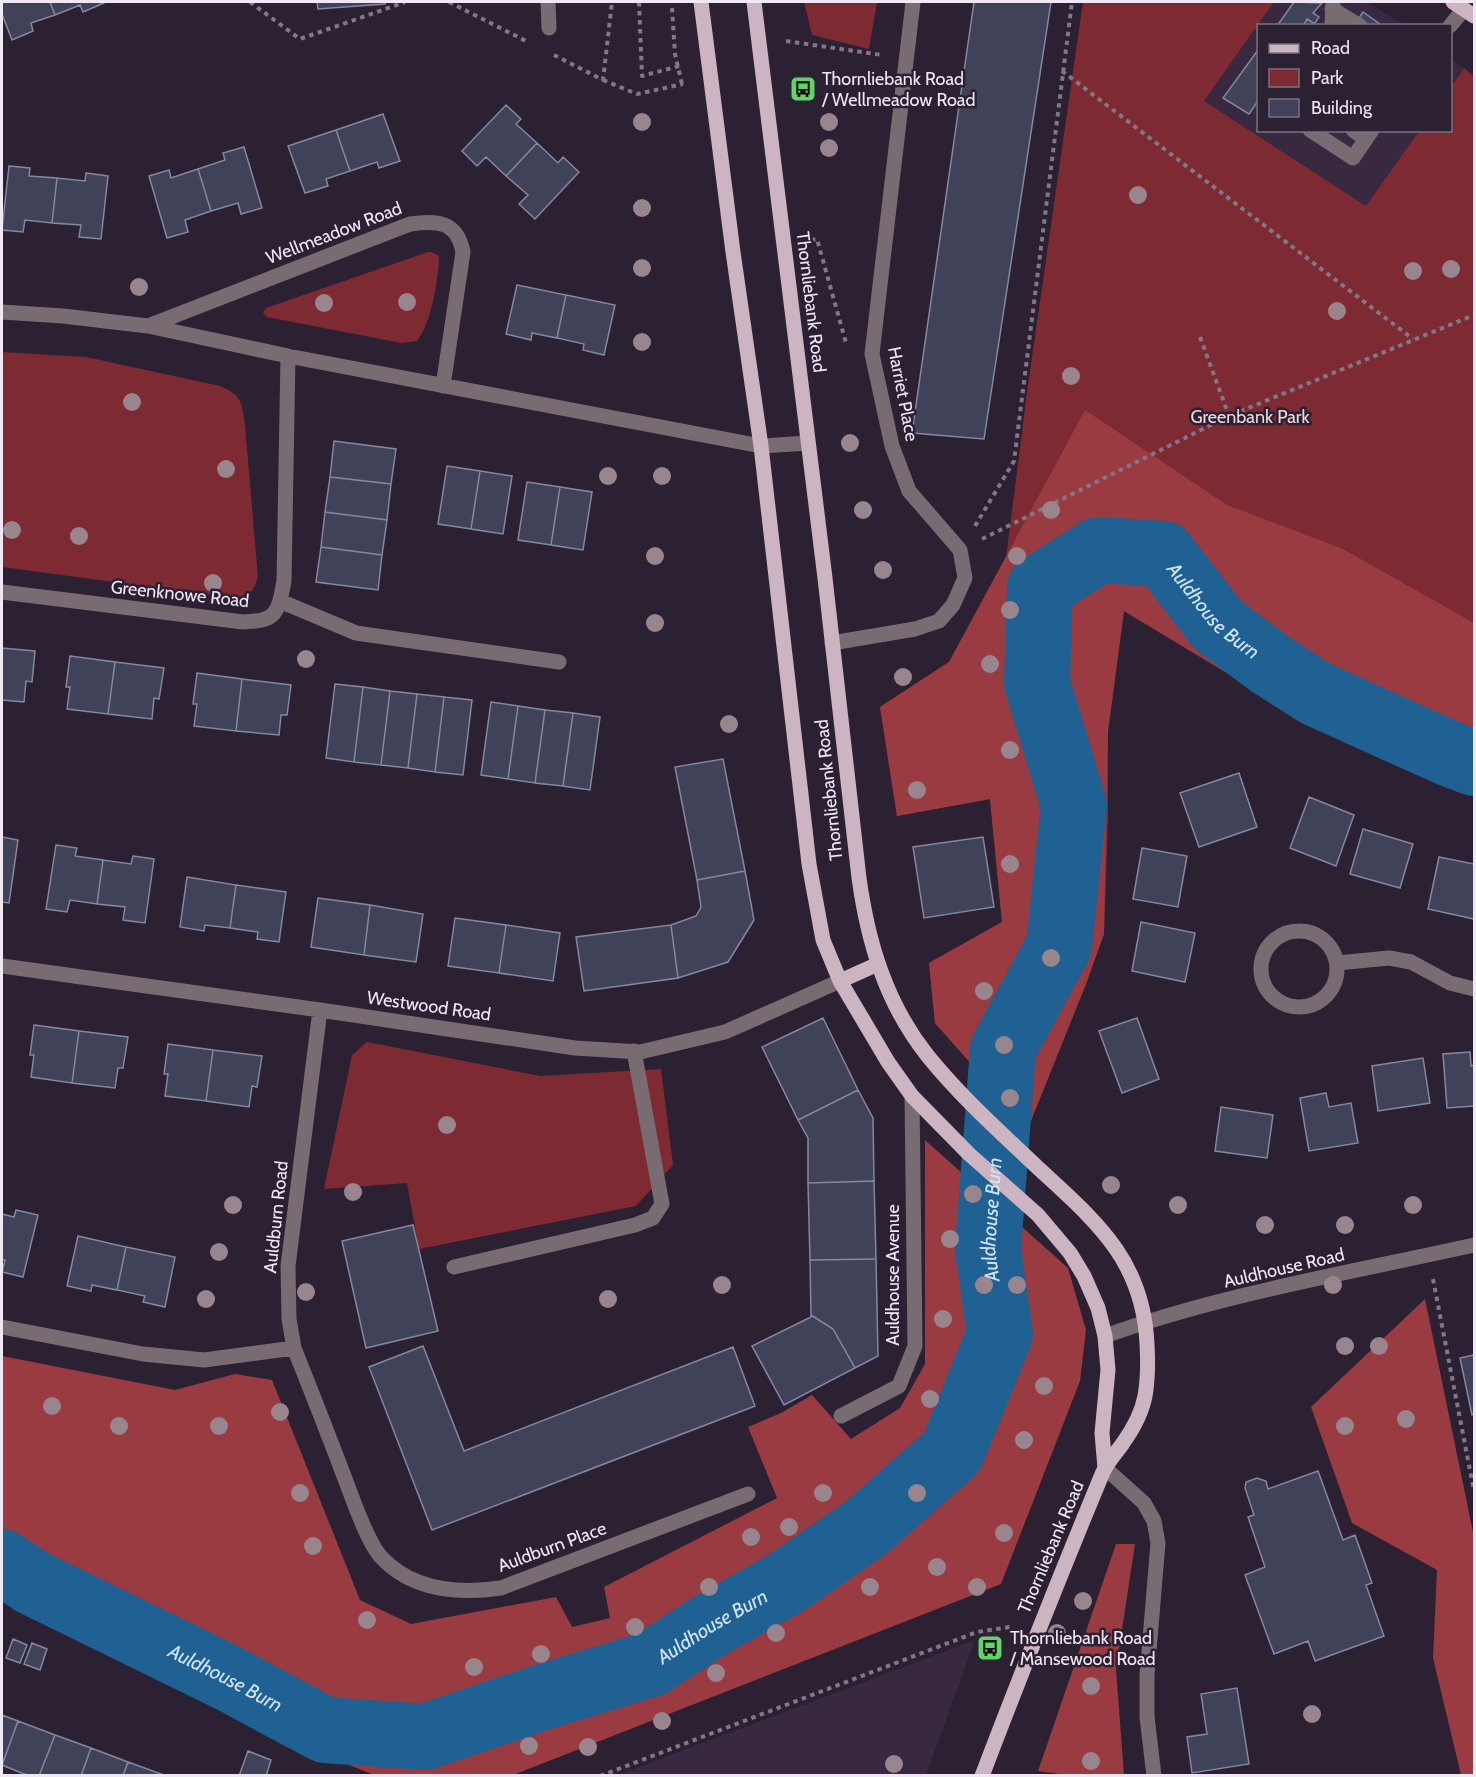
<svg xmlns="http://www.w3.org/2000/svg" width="1476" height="1777" viewBox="0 0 1476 1777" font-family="Cabin,sans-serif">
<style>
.built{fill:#382941}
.green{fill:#7e2a32}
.forest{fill:#9a3b42}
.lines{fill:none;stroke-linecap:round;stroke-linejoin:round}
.river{stroke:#1f6192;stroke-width:66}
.building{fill:#3f4258;stroke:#8487a0;stroke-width:1.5}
.path{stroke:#817787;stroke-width:4;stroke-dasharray:4.5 4.5;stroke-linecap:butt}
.minor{stroke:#786c72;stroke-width:15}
.major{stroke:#ccb4c0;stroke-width:15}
.tree{fill:#99858d}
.labels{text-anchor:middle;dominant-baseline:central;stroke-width:5;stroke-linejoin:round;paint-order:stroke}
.poi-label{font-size:18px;fill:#f0e8f5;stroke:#2c2033;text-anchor:start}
.street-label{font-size:18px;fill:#f0e8f5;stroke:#2c2033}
.park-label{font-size:18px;fill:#f3d7d6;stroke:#2c2033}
.water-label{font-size:20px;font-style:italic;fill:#d2e5f7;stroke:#2c2033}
</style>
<rect width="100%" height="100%" fill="#2c2033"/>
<path class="built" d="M1274,2H1368L1403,25L1258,26V130L1419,131L1366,206L1204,101Z
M1451,59L1464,68L1451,87Z
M975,1640L926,1775H618Z"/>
<path class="green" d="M804,2H877L869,49L812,35Z
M1083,2H1274L1204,101L1366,206L1419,131L1450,130L1451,87L1464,68L1474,76V792L1386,747L1257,672L1250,687L1124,611L1108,731V820L1104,934L1086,984L1028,1128L935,1023L929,963L1002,922L990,799L897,816L880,707L949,662L1006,558L1028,385Z
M428,252H432L439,256C439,278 431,324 417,341L401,343L267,317L263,313L266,308Z
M2,352L86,357L220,386C242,395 242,403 245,425L258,577C254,591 249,598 234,598L2,567Z
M367,1042L540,1076L661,1069L673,1165L636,1206L419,1249L407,1183L324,1189L352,1055Z"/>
<path class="forest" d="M1085,410L1227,505L1341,548L1474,623V792L1386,747L1257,672L1250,687L1124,611L1108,731L1104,934L1086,984L1028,1128L935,1023L929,963L1002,922L990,799L897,816L880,707L949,662Z
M925,1140L1068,1268L1086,1330L1080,1381L1001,1584L513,1775H374L315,1751L324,1710L98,1598L2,1544V1356L175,1390L235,1374L272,1380L360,1600L411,1624L556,1597L572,1627L610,1618L604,1587L777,1498L748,1427L781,1413L812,1395L851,1439L900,1408L925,1364Z
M1425,1299L1474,1537V1775H1461L1433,1658L1437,1570L1352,1523L1311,1407Z
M1116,1544H1135L1116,1669L1124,1775H1067L1038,1771Z
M2,1575L36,1597L282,1724L278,1736L2,1600Z"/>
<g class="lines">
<path class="river" id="s1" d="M2,1562L32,1582L228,1678L325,1730L425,1737L543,1697L651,1664L711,1625L786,1583L867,1527L952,1452L1000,1334L988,1249L1003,1049L1059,946L1074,805L1037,683L1040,587L1099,550L1163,554L1218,625L1270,664L1317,694L1448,753L1474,763"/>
</g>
<path class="building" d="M2,2H50L55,15L31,23L33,31L12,40L2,14Z
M50,2H104V3L83,12L80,5L55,15Z
M317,2H385V4L318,9Z
M974,2H1051L984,439L912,433Z
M1294,2L1322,3L1313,13L1319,17L1313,26H1277Z
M1363,12L1383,26H1354Z
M1307,19L1318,26H1303Z
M1258,50V101L1249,114L1223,98Z
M506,105L521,119L516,124L537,143L506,176L486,157L477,166L462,151Z
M383,114L400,161L379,168L377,162L350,171L336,130Z
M336,130L350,171L326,179L328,186L305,193L288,146Z
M537,143L558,163L563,157L579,172L535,219L519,204L528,195L506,176Z
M244,147L262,208L241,214L238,203L211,211L198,169L225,160L223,153Z
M9,166L30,168L29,176L57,178L52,223L25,220L23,232L2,230Z
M198,169L211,211L185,220L188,232L167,238L149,176L169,170L171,178Z
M86,173L108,176L101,239L79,237L81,225L52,223L57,178L85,181Z
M517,285L566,295L557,338L532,333L531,340L506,334Z
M566,295L615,305L604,355L583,350L584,344L557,338Z
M334,441L396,449L391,484L330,477Z
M447,466L480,471L471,529L438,524Z
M480,471L512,476L503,534L471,529Z
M330,477L391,484L387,520L325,512Z
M527,482L560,487L551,545L518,540Z
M560,487L592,492L583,550L551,545Z
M325,512L387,520L382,555L321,547Z
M321,547L382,555L378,590L316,582Z
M2,648L35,651L32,682L26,681L24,702L2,700Z
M70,656L115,662L108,714L67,709L70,687H66Z
M115,662L164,668L159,699L154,698L152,719L108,714Z
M197,673L242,679L236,731L194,726L197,704H193Z
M242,679L291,685L287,715H281L279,735L236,731Z
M335,684L363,687L354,762L326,758Z
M363,687L390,691L381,765L354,762Z
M390,691L417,694L408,768L381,765Z
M417,694L444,697L435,772L408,768Z
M444,697L472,700L463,775L435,772Z
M491,702L518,706L508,779L481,775Z
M518,706L545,710L535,783L508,779Z
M545,710L573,713L563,786L535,783Z
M573,713L600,717L590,790L563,786Z
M723,759L745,871L697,880L675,767Z
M1239,773L1257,827L1199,847L1180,793Z
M1309,797L1354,815L1336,866L1290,848Z
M1363,829L1413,844L1400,888L1350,874Z
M2,837L18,840L9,903L2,902Z
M983,837L994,907L924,918L913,847Z
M56,845L77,848L75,856L103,860L97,904L70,900L67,912L46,909Z
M1142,848L1187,856L1178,907L1133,899Z
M133,856L154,859L145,923L123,920L125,907L97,904L103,860L131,864Z
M1439,857L1474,864V919L1428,909Z
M745,871L754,920L728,962L678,978L671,925L696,916L701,907L697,880Z
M187,877L236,885L230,928L205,925L204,931L180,927Z
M236,885L286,892L279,942L257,939L258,932L230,928Z
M318,898L370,905L364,955L311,947Z
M370,905L423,914L416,962L364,955Z
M455,918L506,925L499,973L448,966Z
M1141,922L1195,933L1185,982L1132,971Z
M506,925L560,933L553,981L499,973Z
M671,925L678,978L584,991L576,937Z
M823,1018L858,1090L798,1120L762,1047Z
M1137,1018L1159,1079L1122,1093L1099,1031Z
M34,1025L79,1031L72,1083L31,1077L34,1055H30Z
M79,1031L128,1037L123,1068H118L115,1088L72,1083Z
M168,1044L213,1050L206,1101L165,1096L168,1074H164Z
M213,1050L262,1056L257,1087L252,1086L249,1107L206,1101Z
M1470,1052L1471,1066L1474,1065V1106L1447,1108L1443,1054Z
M1423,1058L1430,1103L1378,1111L1372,1066Z
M858,1090L873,1118L874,1181L808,1183V1138L798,1120Z
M1326,1093L1329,1107L1351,1103L1358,1143L1309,1151L1300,1098Z
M1221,1107L1273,1115L1267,1158L1215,1151Z
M874,1181L876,1259L810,1260L808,1183Z
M16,1210L38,1215L23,1277L2,1272L5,1260H2V1214L14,1217Z
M413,1225L438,1331L366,1348L342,1241Z
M78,1236L126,1247L117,1290L92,1285L91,1291L67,1286Z
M126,1247L175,1257L165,1307L143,1302L145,1296L117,1290Z
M876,1259L878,1356L855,1368L833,1329L811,1315L810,1260Z
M811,1315L833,1329L855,1368L784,1405L752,1346L811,1317Z
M423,1346L464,1451L733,1347L755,1406L432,1530L369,1367Z
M1474,1355V1414L1472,1415L1460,1358Z
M1318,1471L1343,1540L1355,1535L1372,1583L1366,1585L1384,1636L1315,1661L1308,1641L1274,1654L1245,1575L1265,1567L1248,1517L1254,1515L1245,1488L1246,1482L1257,1478L1266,1481L1268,1489Z
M13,1639L27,1645L20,1663L6,1658Z
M32,1643L47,1649L40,1670L24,1664Z
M1237,1688L1249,1764L1192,1773L1187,1737L1207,1734L1201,1694Z
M2,1715L18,1721L2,1765Z
M18,1721L55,1735L39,1776H29L2,1765Z
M55,1735L91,1748L81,1776H39Z
M91,1748L128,1762L123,1776H81Z
M248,1751L271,1760L266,1776H239Z
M128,1762L164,1775V1776H123Z"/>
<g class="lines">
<path class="path" d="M250,2L300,39L405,2
M449,2L526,41
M639,2L642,76L679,66
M672,8L675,54L682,84
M786,41L882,55
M554,55L603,80L612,2
M1062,71L1413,339
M603,80L637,94L683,84
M811,240L817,239L846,343
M1200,337L1229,416
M975,526L1014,461L1072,2
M982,539L1229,416L1474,315
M1433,1279L1474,1491
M600,1776L977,1632L1010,1627"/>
<path class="minor" d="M548,2L549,28
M1332,9L1360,26
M1332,26L1333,2
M1450,26L1464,9
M1310,130L1353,158L1372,130
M1353,130L1366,139
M2,312L63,316L148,326L288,356L761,446L808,443
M148,326L410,224C437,220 457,221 463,252L443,386
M2,592L243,622C277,621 278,613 284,581L288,356
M280,601L356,633L559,662
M832,643L915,629L939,621L953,605L965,578L960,550L909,491L892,446L872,354L913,2
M1261 969a38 38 0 1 1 76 0a38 38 0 1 1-76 0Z
M1337,963L1389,958L1411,962L1450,983L1474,989
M2,966L320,1010L575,1048L640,1052L725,1032L840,981
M454,1267L635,1225L653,1218L662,1204L634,1051
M2,1327L143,1354L204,1360L294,1348L289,1319L288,1266L320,1010
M1105,1336C1222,1294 1353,1272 1474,1245
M294,1348C312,1393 330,1439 347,1484C354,1503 369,1545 382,1558C413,1591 459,1594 501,1588L748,1494
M841,1416L899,1386L915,1346L912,1096
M1105,1468L1144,1503L1154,1521L1158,1543L1147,1675V1717L1154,1776"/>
<path class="major" d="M701,2L733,252L761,446L809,864L823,940L840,981L888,1062L912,1096L969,1154L1038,1215L1070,1253L1084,1276L1098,1308L1105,1336L1108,1370L1102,1433L1105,1468
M754,2L825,578L859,878C868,943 886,1003 927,1055C960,1096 998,1130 1036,1166C1094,1220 1143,1258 1147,1344C1148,1361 1148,1379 1145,1396C1142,1412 1133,1429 1123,1443C1117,1452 1108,1461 1103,1472C1061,1573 1021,1674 982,1776
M1453,2L1474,16
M840,981L878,964"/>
</g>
<g class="tree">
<circle cx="642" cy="122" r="9"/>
<circle cx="829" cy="122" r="9"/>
<circle cx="829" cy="148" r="9"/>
<circle cx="1138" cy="195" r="9"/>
<circle cx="642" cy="208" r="9"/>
<circle cx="642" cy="268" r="9"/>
<circle cx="1451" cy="269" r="9"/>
<circle cx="1413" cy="271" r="9"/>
<circle cx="139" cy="287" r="9"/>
<circle cx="407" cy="302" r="9"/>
<circle cx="324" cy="303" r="9"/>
<circle cx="1337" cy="311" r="9"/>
<circle cx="642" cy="342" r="9"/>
<circle cx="1071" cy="376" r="9"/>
<circle cx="132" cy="402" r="9"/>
<circle cx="850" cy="443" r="9"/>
<circle cx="226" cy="469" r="9"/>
<circle cx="608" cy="476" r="9"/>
<circle cx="662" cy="476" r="9"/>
<circle cx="863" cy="510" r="9"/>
<circle cx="1051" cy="510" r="9"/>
<circle cx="12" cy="530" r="9"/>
<circle cx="79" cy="536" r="9"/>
<circle cx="655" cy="556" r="9"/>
<circle cx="1017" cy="556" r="9"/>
<circle cx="883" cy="570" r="9"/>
<circle cx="213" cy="583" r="9"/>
<circle cx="1010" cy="610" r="9"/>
<circle cx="655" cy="623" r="9"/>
<circle cx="306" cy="659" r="9"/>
<circle cx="990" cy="664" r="9"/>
<circle cx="903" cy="677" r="9"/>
<circle cx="729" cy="724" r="9"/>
<circle cx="1010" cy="750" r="9"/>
<circle cx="917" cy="790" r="9"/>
<circle cx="1010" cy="864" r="9"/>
<circle cx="1051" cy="958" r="9"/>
<circle cx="984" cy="991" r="9"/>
<circle cx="1004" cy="1045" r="9"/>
<circle cx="1010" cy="1098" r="9"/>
<circle cx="447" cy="1125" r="9"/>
<circle cx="1111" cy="1185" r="9"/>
<circle cx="353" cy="1192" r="9"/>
<circle cx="973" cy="1194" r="9"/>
<circle cx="233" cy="1205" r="9"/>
<circle cx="1178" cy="1205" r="9"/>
<circle cx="1413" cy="1205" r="9"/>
<circle cx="1265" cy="1225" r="9"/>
<circle cx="1345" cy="1225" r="9"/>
<circle cx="950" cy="1239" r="9"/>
<circle cx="219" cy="1252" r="9"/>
<circle cx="722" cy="1285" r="9"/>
<circle cx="984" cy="1285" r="9"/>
<circle cx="1017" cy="1285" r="9"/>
<circle cx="1333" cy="1285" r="9"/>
<circle cx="306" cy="1292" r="9"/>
<circle cx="206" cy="1299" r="9"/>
<circle cx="608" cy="1299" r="9"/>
<circle cx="943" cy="1319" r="9"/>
<circle cx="1345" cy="1346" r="9"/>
<circle cx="1379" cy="1346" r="9"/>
<circle cx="1044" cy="1386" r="9"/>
<circle cx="930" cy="1399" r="9"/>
<circle cx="52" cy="1406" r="9"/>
<circle cx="280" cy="1412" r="9"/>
<circle cx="1406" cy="1419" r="9"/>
<circle cx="119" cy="1426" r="9"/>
<circle cx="219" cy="1426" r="9"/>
<circle cx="1345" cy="1426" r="9"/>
<circle cx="1024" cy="1440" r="9"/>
<circle cx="300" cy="1493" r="9"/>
<circle cx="823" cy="1493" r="9"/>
<circle cx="917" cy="1493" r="9"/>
<circle cx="789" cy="1527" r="9"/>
<circle cx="1004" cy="1533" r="9"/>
<circle cx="751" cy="1537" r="9"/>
<circle cx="313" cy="1546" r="9"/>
<circle cx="937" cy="1567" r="9"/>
<circle cx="709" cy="1587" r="9"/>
<circle cx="870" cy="1587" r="9"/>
<circle cx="977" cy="1587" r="9"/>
<circle cx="1083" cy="1601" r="9"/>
<circle cx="367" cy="1620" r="9"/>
<circle cx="635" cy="1627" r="9"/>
<circle cx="776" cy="1633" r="9"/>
<circle cx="1057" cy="1633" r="9"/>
<circle cx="541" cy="1654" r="9"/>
<circle cx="474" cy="1667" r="9"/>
<circle cx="716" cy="1673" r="9"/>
<circle cx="1091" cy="1686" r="9"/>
<circle cx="1312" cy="1714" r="9"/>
<circle cx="662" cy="1721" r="9"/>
<circle cx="529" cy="1746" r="9"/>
<circle cx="588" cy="1747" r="9"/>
<circle cx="1091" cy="1761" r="9"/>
<circle cx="894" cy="1764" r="9"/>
</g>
<defs>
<g id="bus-square" transform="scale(1.35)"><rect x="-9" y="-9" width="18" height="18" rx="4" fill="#62d469" stroke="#2c2033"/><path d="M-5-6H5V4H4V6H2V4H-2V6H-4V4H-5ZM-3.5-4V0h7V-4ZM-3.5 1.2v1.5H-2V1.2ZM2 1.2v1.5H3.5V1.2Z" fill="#111"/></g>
</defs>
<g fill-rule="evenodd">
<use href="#bus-square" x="803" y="89"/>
<use href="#bus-square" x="990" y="1648"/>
</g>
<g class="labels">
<g class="poi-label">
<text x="822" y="79">Thornliebank Road<tspan x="822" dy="21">/ Wellmeadow Road</tspan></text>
<text x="1010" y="1638">Thornliebank Road<tspan x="1010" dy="21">/ Mansewood Road</tspan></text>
</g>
<g class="street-label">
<text transform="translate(334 233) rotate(-21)">Wellmeadow Road</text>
<text transform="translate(811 302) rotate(83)">Thornliebank Road</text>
<text transform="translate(903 394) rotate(79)">Harriet Place</text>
<text transform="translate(180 594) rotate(6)">Greenknowe Road</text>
<text transform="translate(829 790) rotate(-96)">Thornliebank Road</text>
<text transform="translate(429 1006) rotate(8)">Westwood Road</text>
<text transform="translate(276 1217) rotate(-84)">Auldburn Road</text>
<text transform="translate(1284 1268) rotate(-13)">Auldhouse Road</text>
<text transform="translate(893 1275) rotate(-90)">Auldhouse Avenue</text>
<text transform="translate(552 1547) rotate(-20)">Auldburn Place</text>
<text transform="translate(1051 1547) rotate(-67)">Thornliebank Road</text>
</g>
<g class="park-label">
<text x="1250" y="417">Greenbank Park</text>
</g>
<g class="water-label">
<text stroke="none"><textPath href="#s1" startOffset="2178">Auldhouse Burn</textPath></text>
<text stroke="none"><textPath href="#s1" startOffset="1314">Auldhouse Burn</textPath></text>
<text stroke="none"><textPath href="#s1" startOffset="774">Auldhouse Burn</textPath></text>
<text stroke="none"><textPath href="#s1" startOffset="252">Auldhouse Burn</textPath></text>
</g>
</g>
<rect width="1476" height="1777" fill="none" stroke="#f0e8f5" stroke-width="6"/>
<rect x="1257" y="24" width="195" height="108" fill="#2c2033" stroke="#7a7081" stroke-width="1.5"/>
<rect x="1269" y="44" width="30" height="9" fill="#ccb4c0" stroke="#7a7081" stroke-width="1.5"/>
<text x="1311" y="54" font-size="18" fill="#f0e8f5">Road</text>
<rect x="1269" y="69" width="30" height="18" fill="#7e2a32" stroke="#7a7081" stroke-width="1.5"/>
<text x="1311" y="84" font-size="18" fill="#f0e8f5">Park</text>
<rect x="1269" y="99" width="30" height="18" fill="#3f4258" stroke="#7a7081" stroke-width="1.5"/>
<text x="1311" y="114" font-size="18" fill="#f0e8f5">Building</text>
</svg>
